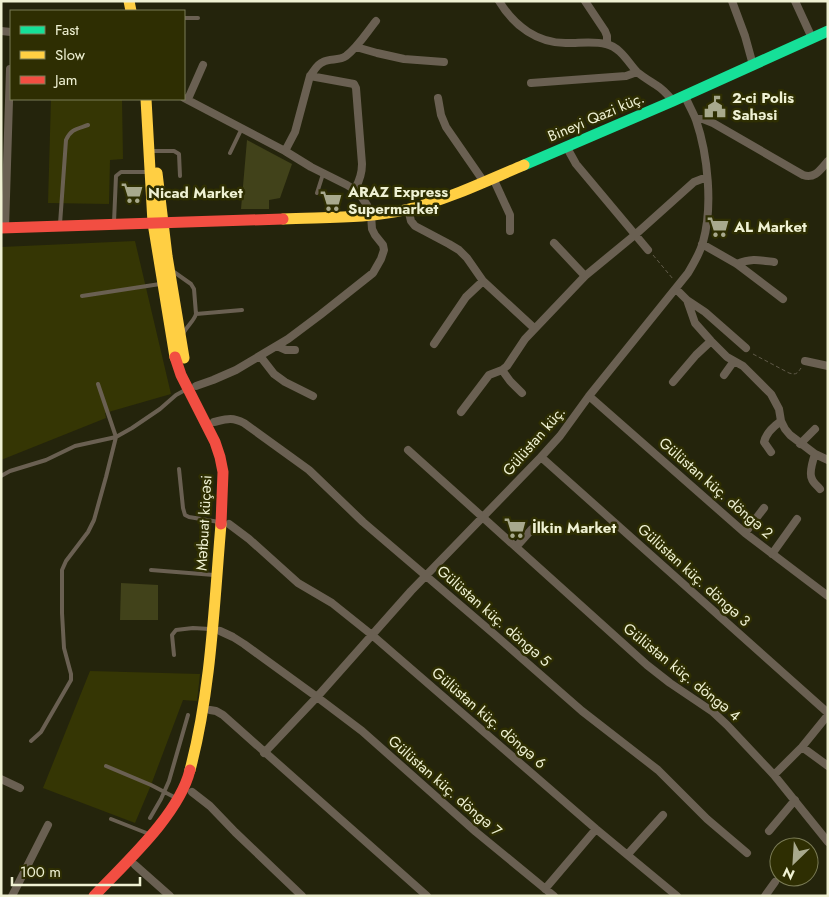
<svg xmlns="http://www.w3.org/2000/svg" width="829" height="897" viewBox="0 0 829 897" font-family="Jost,sans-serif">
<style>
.built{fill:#353604}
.green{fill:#41421a}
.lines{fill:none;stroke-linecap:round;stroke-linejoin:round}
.path{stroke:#5f5948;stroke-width:1;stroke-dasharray:4 2.5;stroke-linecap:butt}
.lane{stroke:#6a6052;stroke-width:4}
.street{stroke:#6a6052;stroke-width:8}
.fast{stroke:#16e098;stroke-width:11}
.slow{stroke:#ffcf43;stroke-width:11}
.jam{stroke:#f24e42;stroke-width:11}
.labels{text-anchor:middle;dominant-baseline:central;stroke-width:5;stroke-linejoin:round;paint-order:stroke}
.poi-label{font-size:15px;font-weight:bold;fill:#eff1d3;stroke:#2e2e02;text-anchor:start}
.street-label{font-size:15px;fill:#eff1d3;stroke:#2e2e02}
</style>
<rect width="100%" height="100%" fill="#24240c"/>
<path class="built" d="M51,99H122L123,159L110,160L109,204L48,203Z
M135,241L171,394L105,413L106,418L1,460V247Z
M90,671L200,674L197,701L183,700L151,785L135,823L43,788Z"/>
<path class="green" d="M247,140L292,164L280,198L269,200V209H241Z
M121,583L158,585V620H120Z"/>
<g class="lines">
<path class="path" d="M653,255L673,279
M753,354L789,373C796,375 797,374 801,368"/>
<path class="lane" d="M184,18H198
M154,151H174L179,154L180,176
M230,153L242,128
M317,193L323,174
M114,222L116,176L121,172H149
M60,224L66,140C71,129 77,129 88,125
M174,272L191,284L194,289L196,314C194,321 187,326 183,334
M82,296L160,284
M196,314L242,310
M179,469L183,508L185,515L189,517L219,522
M1,476L10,471L46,460L75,446L116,437L132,428L160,409L176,395L187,389
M151,570L214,575
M174,655L172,635L176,630L193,628L210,629
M31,741L41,732L71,680V674L64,648L62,613V570L66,561L88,532L94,520L106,477L116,437L98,384
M106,766L151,785L176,798
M150,818L161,799L169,781L188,715
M111,819L149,834"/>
<path class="street" d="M499,1C514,26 538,44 568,43C580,43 594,41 606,44C620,47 628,62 637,72C643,77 650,81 656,85C663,89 668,95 673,101
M585,1L605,31L607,36V44
M732,1L745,36L753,65
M795,1L812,38
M1,31L11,32
M356,47L377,53L404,59L444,62
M310,76L354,84L356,88L362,164C362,174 360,180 355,189
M531,83L626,76L637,72
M184,98L285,151L311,167L347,185L358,192L367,205L371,215L372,229L375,235L383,245L384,250L381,259L373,273L320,315L288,339L236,370L213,380L196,386
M438,98L441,115L446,127L484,182
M188,99L203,65
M696,119H703L713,123L803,175C815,179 820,170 828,161
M566,146L576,164L648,250
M285,151L295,132L310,76C314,71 317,64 323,62C330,58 339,61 346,56C358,47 367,32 376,21
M493,178L510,215V231
M408,209L411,221L415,226L449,244L459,250L467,258L483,281L534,328
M5,228L10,69
M554,243L585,276
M702,244L737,264L783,299
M737,264C751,258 759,260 774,262
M676,289L687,300L695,323L711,341L727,357L743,366L771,394L779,409L781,421L785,429L790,435L815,454L828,460
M687,300L705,312L746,348
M434,344L466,297L483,281
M277,346L286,350H295
M260,356L274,374L285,382L313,396
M805,361L828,366
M502,370L510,381L522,393
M724,375L734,361
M673,382L696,355L711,341
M589,396L745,533L828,596
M461,412L489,375L502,370L507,366L525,339L585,276L636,234L694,182L707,177
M214,422C227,419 232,417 244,423L309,470L363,522L494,634L582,711L658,770L707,819L747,853
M800,444L815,429
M408,450L647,665L670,683L713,712L727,725L774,775L828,842
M771,452L764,442C766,433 774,426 781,421
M815,454C813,460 809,474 812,479C813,483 818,486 820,489
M541,457L828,713
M229,524L249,539L298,583L332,603L372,635L596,829L677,896
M745,533L764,508
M516,547L532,529
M772,554L797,519
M220,631L233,637L244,644L317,697L362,731L476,832L554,896
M210,710L216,711L223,715L427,896
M802,747L828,766
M264,753L317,697L411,591L541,457L560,436L589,396L688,273C694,263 700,253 703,242C713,207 708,155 696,120C693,112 688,104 685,96
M774,775L802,747L828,715
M1,779L20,788
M192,792L210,806L235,832L302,896
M769,831L795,800
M628,854L663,815
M135,865L170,896
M545,889L596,829
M12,896L48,825
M765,896L775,882"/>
<path class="fast" d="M524,165L673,101L828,31"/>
<path class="slow" d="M129,1L131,11
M146,99L153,223L175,357
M157,173L167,256L184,358
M283,219C324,217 368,219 409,209C449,199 486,181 524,165
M190,770C211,691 214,606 221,524"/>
<path class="jam" d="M1,228L283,219
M175,357L181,375L215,442L220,457L223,472L221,524
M94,896C125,863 179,815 190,770"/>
</g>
<defs>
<g id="civic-bare" transform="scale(1.725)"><path d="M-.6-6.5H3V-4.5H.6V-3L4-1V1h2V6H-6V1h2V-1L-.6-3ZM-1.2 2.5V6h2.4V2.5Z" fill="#a8a98d" stroke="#2e2e02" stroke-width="2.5" paint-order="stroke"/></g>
<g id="supermarket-bare" transform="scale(1.725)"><path d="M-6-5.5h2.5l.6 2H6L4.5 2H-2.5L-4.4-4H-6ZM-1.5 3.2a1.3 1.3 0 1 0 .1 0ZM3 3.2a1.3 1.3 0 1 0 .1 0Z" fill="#a8a98d" stroke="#2e2e02" stroke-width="2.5" paint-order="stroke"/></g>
</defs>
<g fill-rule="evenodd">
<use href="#civic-bare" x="715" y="107"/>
<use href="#supermarket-bare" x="132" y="193"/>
<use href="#supermarket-bare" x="331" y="201"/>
<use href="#supermarket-bare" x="718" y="227"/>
<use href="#supermarket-bare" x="515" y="528"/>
</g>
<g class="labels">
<g class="poi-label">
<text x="732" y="98">2-ci Polis<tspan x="732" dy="17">Sahəsi</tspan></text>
<text x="348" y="192">ARAZ Express<tspan x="348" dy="17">Supermarket</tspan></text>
<text x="148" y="193">Nicad Market</text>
<text x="734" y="227">AL Market</text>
<text x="532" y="528">İlkin Market</text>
</g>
<g class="street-label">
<text transform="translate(596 117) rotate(-23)">Bineyi Qazi küç.</text>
<text transform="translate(534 441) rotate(-49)">Gülüstan küç.</text>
<text transform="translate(716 488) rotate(41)">Gülüstan küç. döngə 2</text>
<text transform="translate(204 523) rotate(-87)">Mətbuat küçəsi</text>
<text transform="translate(694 575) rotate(42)">Gülüstan küç. döngə 3</text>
<text transform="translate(494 616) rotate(41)">Gülüstan küç. döngə 5</text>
<text transform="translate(682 672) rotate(39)">Gülüstan küç. döngə 4</text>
<text transform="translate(489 718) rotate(41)">Gülüstan küç. döngə 6</text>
<text transform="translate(445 786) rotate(41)">Gülüstan küç. döngə 7</text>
</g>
</g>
<rect width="829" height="897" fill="none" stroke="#eff1d3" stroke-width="5"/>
<rect x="10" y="10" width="175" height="90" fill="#2e2e02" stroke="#7b7c56"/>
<rect x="20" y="26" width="25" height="8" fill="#16e098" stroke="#7b7c56"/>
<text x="55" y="35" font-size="15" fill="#eff1d3">Fast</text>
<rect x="20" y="51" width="25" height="8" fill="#ffcf43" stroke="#7b7c56"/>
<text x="55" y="60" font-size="15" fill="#eff1d3">Slow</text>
<rect x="20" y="76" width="25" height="8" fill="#f24e42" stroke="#7b7c56"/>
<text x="55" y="85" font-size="15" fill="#eff1d3">Jam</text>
<g transform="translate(794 862) rotate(205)"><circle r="24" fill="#2e2e02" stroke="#7b7c56"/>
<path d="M0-4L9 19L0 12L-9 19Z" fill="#a8a98d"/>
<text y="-8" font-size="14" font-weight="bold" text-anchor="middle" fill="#eff1d3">N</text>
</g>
<path d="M12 877v8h128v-8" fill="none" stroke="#eff1d3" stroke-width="2.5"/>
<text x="20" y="877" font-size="15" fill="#eff1d3" stroke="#2e2e02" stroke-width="4" paint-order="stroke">100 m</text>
</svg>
